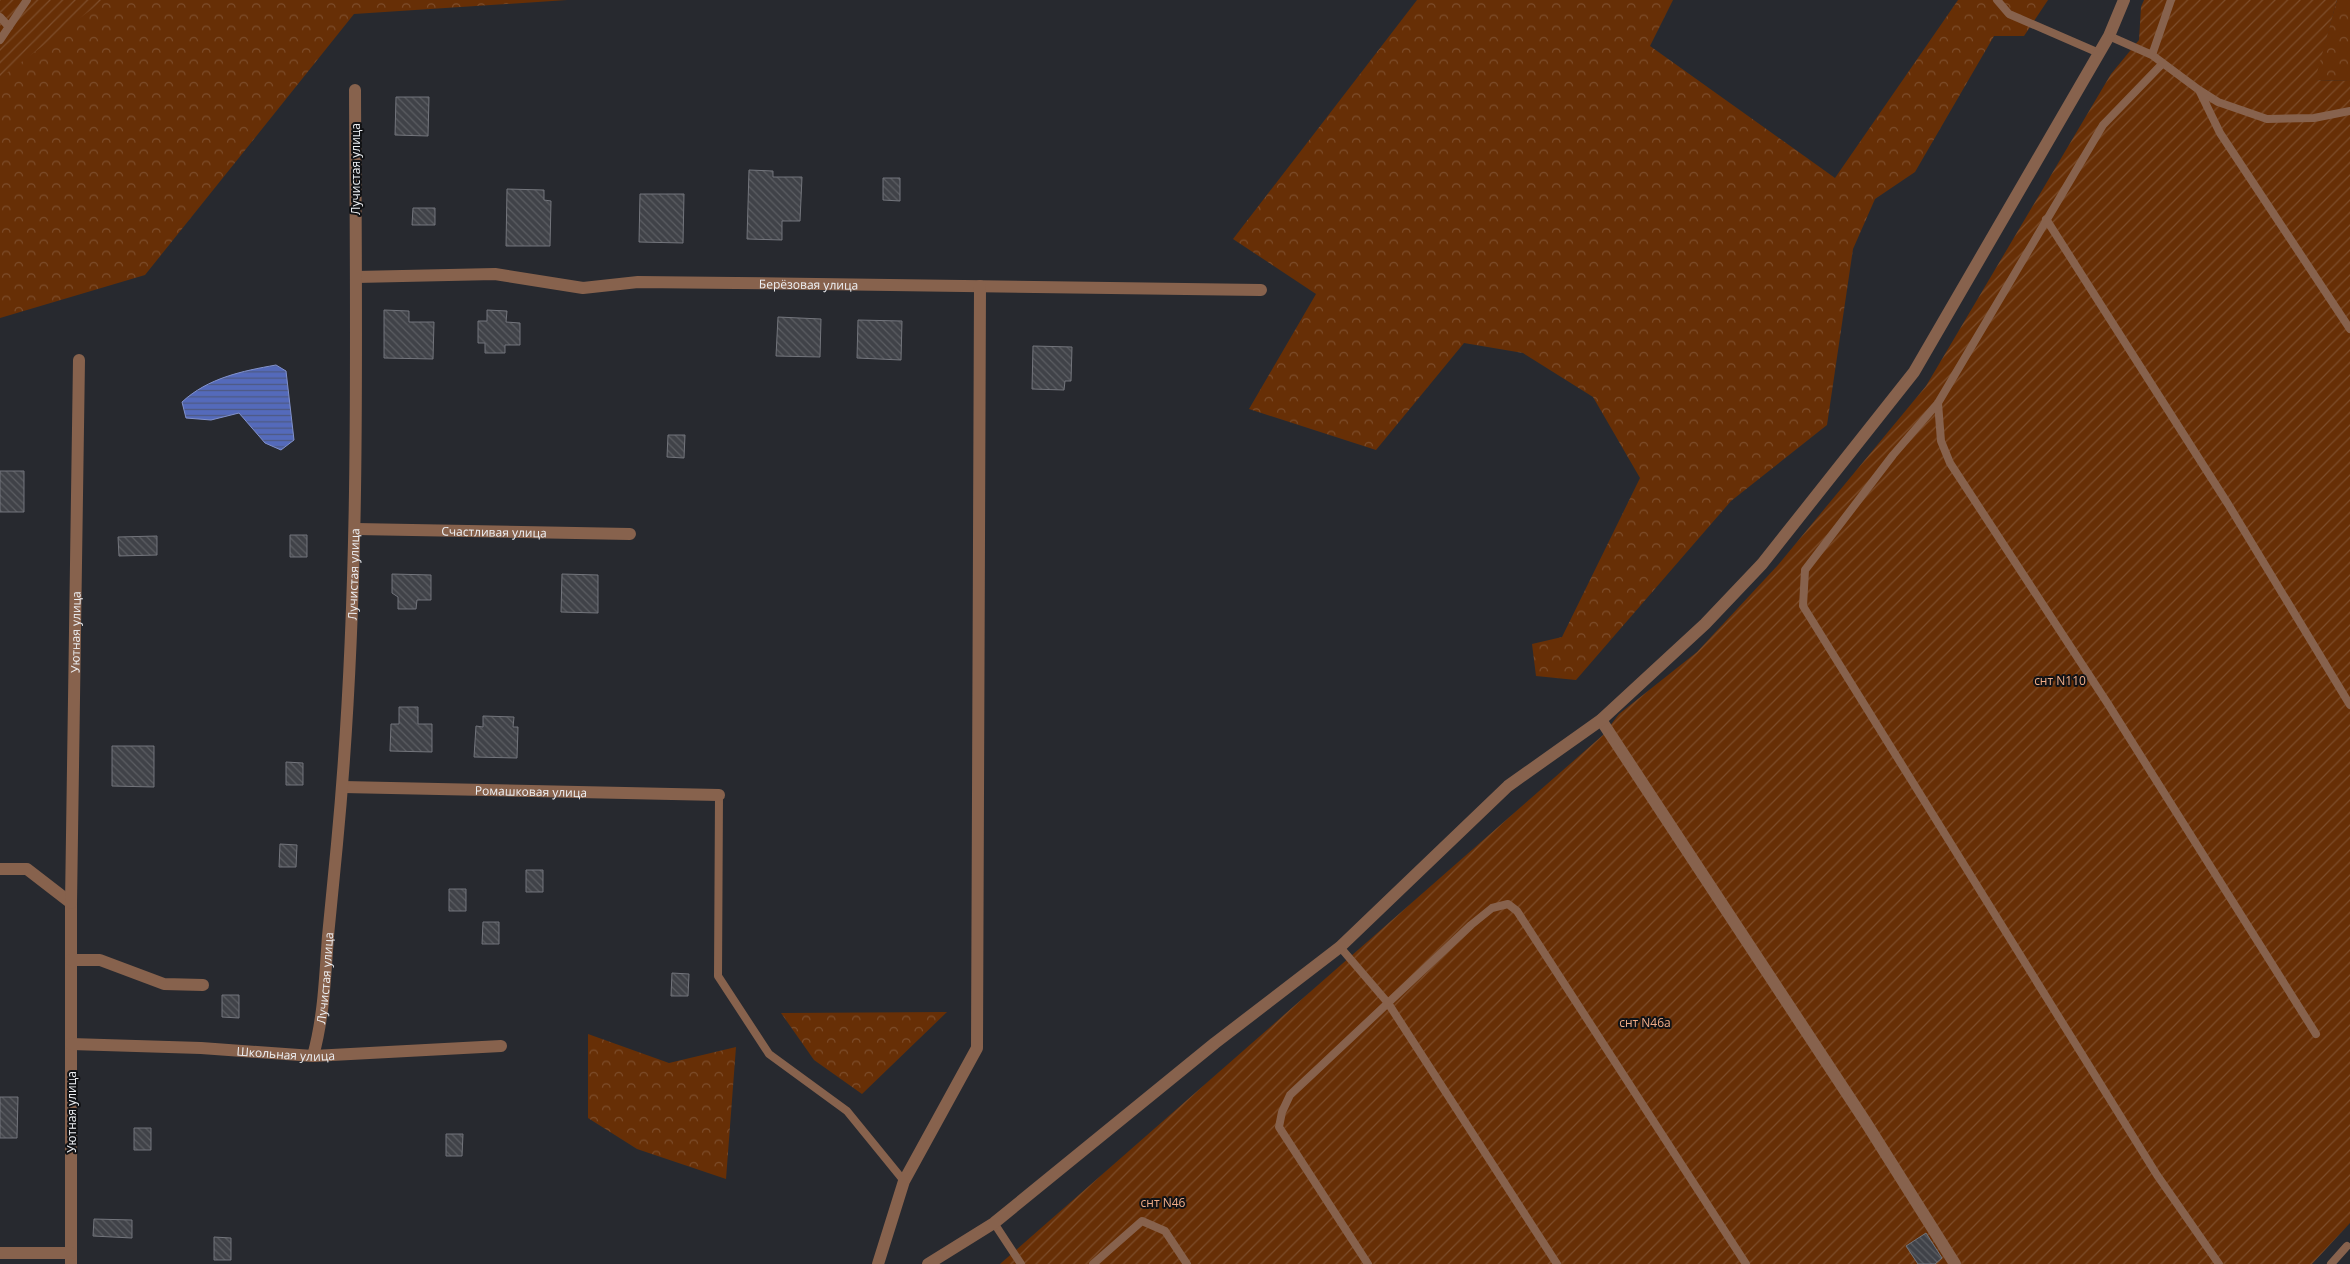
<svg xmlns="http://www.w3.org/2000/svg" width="2350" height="1264" viewBox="0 0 2350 1264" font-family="'Open Sans',sans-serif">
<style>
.forest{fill:url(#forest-crowns)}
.garden{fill:url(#garden-furrows)}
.water{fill:url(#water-rules);stroke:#8292cc}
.building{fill:url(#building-back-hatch);stroke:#73757c}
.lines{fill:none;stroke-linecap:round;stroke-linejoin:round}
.service{stroke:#87624d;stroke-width:8}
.minor{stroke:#87624d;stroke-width:12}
.labels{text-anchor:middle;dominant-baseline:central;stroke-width:4;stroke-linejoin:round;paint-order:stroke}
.street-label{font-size:12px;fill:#eef0f4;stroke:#111215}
.park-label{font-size:12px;fill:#f1ad88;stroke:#111215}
</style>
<defs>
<pattern id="forest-crowns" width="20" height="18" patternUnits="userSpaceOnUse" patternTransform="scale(1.25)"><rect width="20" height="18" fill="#672f06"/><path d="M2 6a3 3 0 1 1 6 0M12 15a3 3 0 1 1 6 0" fill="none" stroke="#7d4d2b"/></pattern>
<pattern id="garden-furrows" width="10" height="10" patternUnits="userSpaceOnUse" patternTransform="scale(1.25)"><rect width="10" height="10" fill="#672f06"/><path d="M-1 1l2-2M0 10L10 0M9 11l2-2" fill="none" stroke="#7d4d2b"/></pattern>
<pattern id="water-rules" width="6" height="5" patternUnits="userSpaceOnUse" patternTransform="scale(1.25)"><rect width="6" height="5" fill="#546abb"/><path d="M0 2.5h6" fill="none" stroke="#4e5982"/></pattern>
<pattern id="building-back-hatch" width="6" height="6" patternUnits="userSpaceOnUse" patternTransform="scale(1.25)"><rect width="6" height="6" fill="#404248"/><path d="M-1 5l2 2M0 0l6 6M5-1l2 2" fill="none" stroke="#5c5e63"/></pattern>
</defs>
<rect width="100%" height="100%" fill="#27292f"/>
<path class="forest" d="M91,0H567L354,14L145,275L0,318V73Z
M1417,0H1673L1650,46L1835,178L1958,0H2048L2024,36H1994L1915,172L1875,199L1853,249L1827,425L1731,501L1576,680L1536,676L1532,644L1562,637L1640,478L1593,397L1523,353L1464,343L1376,450L1249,409L1316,294L1233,239Z
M2337,0H2350V81L2314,80Z
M947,1012L862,1094L814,1060L781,1013Z
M588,1034L669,1063L736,1047L726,1179L637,1149L588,1118Z"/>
<path class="garden" d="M0,0H104L0,78Z
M2144,0H2337L2315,80L2350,81V1223L2312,1264H1000L1603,735L1619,714L1697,652L1778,565L1926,386L2111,74L2139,40L2141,7Z"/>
<path class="water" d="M276,365L286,371L294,440L281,450L265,443L239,413L211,420L186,418L182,402C208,378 242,371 276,365Z"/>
<path class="building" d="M396,97H429L428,136L395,135Z
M749,170L773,171V177H802L800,221H782V240L747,239Z
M883,178H900V201L883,200Z
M507,189L544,190V200L551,201L550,246H506Z
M640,194H684L683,243L639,242Z
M413,208H435V225H412Z
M384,310L409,311V322H434L433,359L384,358Z
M487,310L507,311L506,322L520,323V345H505V353H485V343H478V321H487Z
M778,317L821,319L820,357L776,356Z
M858,320L902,321L901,360L857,358Z
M1033,346L1072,347L1071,381H1065L1064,390L1032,389Z
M668,435H685L684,458L667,457Z
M0,471H24V512H0Z
M290,535H307V557H290Z
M157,536V555L119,556L118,537Z
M392,574L431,575V600H417L416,609H398V597L392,593Z
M562,574L598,575V613L561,612Z
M399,707H418V724H432V752L390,751L391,724H399Z
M483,716L514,717L513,727H518L517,758L474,757L476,726L483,727Z
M112,746H154V787L112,786Z
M286,762L303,763V785H286Z
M280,844L297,845L296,867H279Z
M526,870H543V892H526Z
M449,889H466V911H449Z
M483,922H499V944H482Z
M672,973L689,974L688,996H671Z
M222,995H239V1018L222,1017Z
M0,1097H18L17,1138H0Z
M134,1128H151V1150H134Z
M446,1134H463L462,1156H446Z
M94,1219L132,1220V1238L93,1236Z
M1926,1233L1942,1258L1935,1264H1918L1906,1246Z
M214,1237L231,1238V1260H214Z"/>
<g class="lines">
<path class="service" d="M1997,0L2009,14L2099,53
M0,17L9,27
M2109,36L2152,55L2171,0
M0,40L27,0
M2152,55L2199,90L2218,102L2267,119L2314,118L2350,111
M2163,63L2103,125L1938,403L1893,455L1805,570L1803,606L2157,1175L2219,1264
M2199,90L2220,133L2350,329
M2046,219L2228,504L2350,705
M1938,403L1941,441L1950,463L2108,704L2316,1034
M719,795L718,976L769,1054L847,1111L904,1181
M1340,947L1388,1003L1557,1264
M994,1223L1021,1264
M1093,1264L1142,1221L1165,1231L1187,1264
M1368,1264L1279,1127L1282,1112L1290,1095L1471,925L1492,908L1508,904L1517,911L1746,1264
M2331,1264L2347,1246"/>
<g class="minor">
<path id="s1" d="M356,277L495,274L583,288L638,282L736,283L1261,290"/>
<path id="s2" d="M356,529L630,534"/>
<path d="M1601,720L1865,1121L1955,1264"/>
<path id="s3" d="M343,787L719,795"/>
<path d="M0,869H27L71,903V1264"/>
<path id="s4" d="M71,903L79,360"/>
<path d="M71,960H100L164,984L203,985"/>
<path id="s5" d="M71,1044L201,1048L313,1056L501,1046"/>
<path id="s6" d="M313,1056C324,1016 325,977 328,936C331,905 334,874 337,844C361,593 356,341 355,90"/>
<path d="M0,1253H71"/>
<path d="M878,1264L904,1181L977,1048L980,286"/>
<path d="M928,1264L994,1223L1215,1043L1340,947L1508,786L1601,720L1705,624L1762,564L1914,372L2109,36L2124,0"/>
</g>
</g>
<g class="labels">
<g class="street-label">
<text transform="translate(355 169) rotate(-90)">Лучистая улица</text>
<text stroke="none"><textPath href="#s1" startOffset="454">Берёзовая улица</textPath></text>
<text stroke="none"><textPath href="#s2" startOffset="138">Счастливая улица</textPath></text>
<text stroke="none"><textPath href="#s6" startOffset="484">Лучистая улица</textPath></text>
<text stroke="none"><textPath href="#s4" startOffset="271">Уютная улица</textPath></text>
<text stroke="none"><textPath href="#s3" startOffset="188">Ромашковая улица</textPath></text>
<text stroke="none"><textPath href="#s6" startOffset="79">Лучистая улица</textPath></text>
<text stroke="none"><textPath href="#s5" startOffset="215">Школьная улица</textPath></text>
<text transform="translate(71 1112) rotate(-90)">Уютная улица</text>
</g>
<g class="park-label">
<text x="2060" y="680">снт N110</text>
<text x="1645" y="1022">снт N46а</text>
<text x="1163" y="1202">снт N46</text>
</g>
</g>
</svg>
